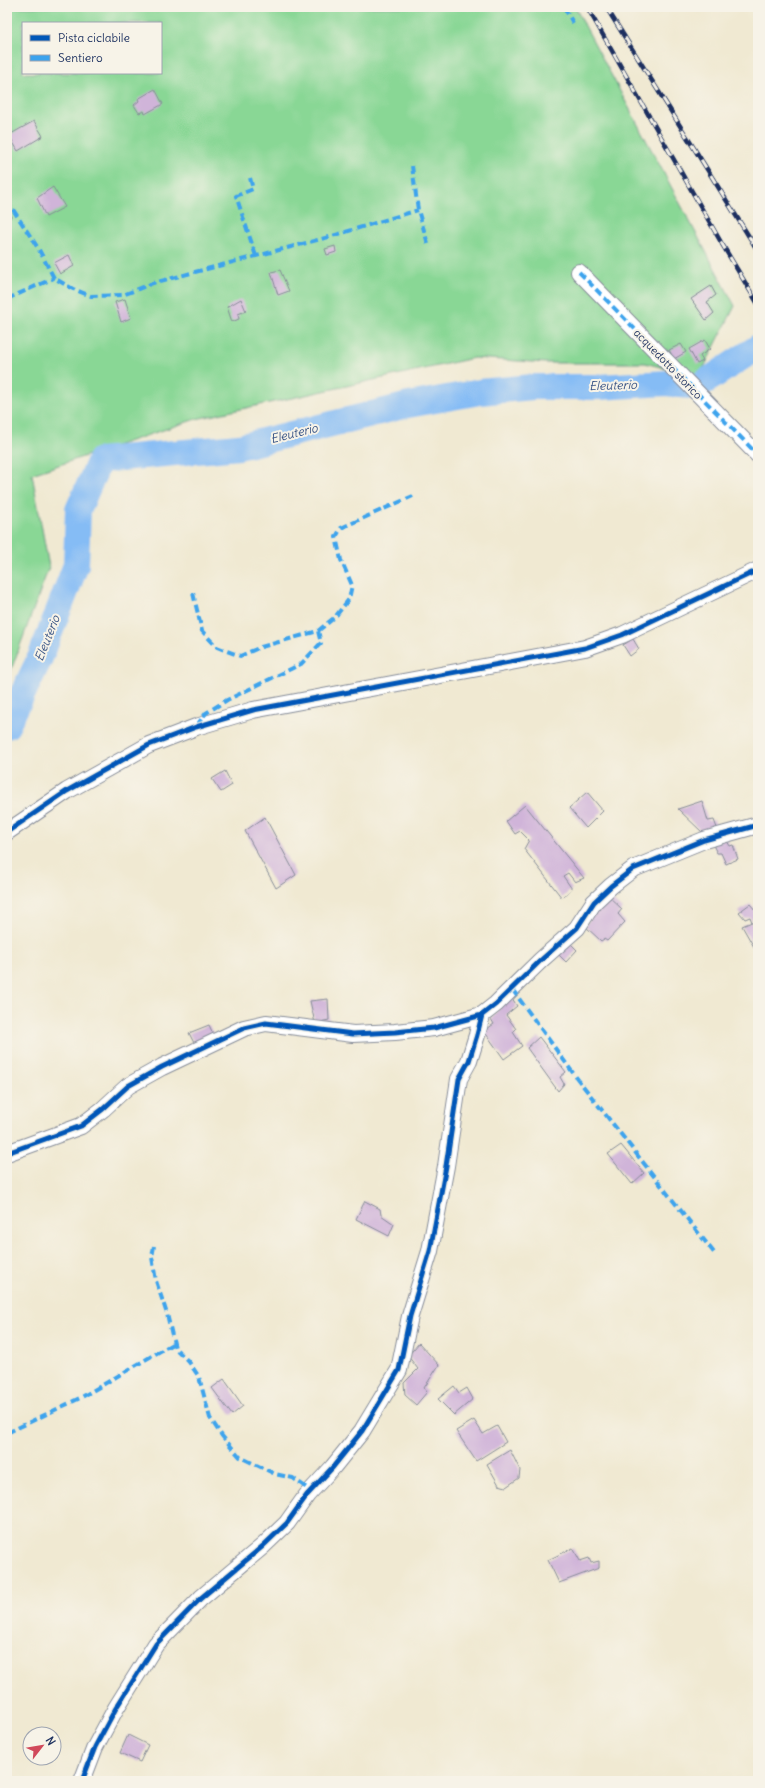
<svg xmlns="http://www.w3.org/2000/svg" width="765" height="1788" viewBox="0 0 765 1788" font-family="Delius,sans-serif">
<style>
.green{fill:#89d795;stroke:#52837a;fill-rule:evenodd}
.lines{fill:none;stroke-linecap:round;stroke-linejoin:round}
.river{stroke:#85bcf5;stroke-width:26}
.building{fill:#d0b4d9}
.minor-casing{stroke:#868c98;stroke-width:18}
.minor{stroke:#fff;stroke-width:16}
.rail-casing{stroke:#1b2f5e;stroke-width:4.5}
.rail{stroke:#f7f3e8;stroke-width:3;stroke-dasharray:9;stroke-linecap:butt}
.quiet{stroke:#3da3ed;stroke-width:4;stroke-dasharray:8 4;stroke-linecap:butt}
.cycleway-casing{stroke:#f7f3e8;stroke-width:8}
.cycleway{stroke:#0057b8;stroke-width:5}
.labels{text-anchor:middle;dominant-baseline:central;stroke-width:4;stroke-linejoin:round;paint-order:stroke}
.street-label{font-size:11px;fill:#1b2f5e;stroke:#f7f3e8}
.water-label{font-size:12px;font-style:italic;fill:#365284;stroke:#f7f3e8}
</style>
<rect width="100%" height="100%" fill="#f7f3e8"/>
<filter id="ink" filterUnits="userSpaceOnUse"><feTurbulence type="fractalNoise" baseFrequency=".025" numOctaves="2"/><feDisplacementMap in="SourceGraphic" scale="8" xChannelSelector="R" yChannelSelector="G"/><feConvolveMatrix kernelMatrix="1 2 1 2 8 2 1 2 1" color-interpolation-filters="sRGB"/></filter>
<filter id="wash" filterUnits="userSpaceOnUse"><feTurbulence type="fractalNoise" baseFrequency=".012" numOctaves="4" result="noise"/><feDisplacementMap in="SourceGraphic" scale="16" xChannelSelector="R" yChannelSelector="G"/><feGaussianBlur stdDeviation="0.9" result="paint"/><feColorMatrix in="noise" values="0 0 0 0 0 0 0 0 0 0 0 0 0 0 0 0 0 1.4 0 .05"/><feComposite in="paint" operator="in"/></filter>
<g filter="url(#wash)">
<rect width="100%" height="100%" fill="#f0e9d2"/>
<path class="green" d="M7,7H575L735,306L699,377L645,363H546L474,358L196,419L32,474L49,567L7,681ZM23,23H161V73H23Z"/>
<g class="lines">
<path class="river" d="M7,726L40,658L76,565L78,510L100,460L239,447L408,405L480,392L533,387H599L667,383L697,387L758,347"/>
</g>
<g id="blocks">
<path class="building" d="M155,89L163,104L145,114L144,111L139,113L134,105L139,101L138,99Z
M34,121L43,136L18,151L9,135Z
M53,187L65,207L46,217L37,198Z
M7,207L11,217L7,219Z
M335,246L336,252L327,255L325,249Z
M69,255L74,266L60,274L54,263Z
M280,270L289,291L278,295L271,272Z
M711,286L716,295L707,302L714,313L706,320L691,299Z
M125,299L131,318L121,322L115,302Z
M241,299L246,311L238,314L239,319L232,322L227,307Z
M705,340L710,349L700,356L703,361L697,364L689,349Z
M681,344L686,352L674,359L669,350Z
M633,639L639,649L630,656L623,645Z
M225,771L232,785L221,792L212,779Z
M587,792L603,811L586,828L569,808Z
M702,801L708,821L714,820L717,828L704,834L678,809Z
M525,805L584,878L575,882L568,873L563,876L572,889L562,898L524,849L529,840L520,831L515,834L506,821Z
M265,817L296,875L276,888L245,831Z
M725,838L730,846L733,845L738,859L726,864L721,853H717L712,843Z
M607,895L622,909L618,914L625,922L607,941L604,939L601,941L585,926Z
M750,904L756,911L758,910V954L742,926L752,922L750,917L745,919L739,912Z
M568,941L577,950L566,962L556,952Z
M510,995L517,1006L506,1015L516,1029L513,1032L522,1046L504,1059L484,1031L494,1024L491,1019Z
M328,999L329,1020L315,1023L310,1001Z
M209,1025L215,1038L195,1045L189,1033Z
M539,1037L566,1072L560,1077L564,1084L558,1091L527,1048Z
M621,1145L644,1173L632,1184L608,1154Z
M365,1201L380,1209L381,1215L394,1224L389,1236L356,1219Z
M419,1343L439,1365L424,1388L427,1392L416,1405L405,1395L404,1383L418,1369L408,1356Z
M224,1379L243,1406L232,1415L212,1388Z
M454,1386L459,1393L467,1388L473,1399L454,1415L438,1399Z
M474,1420L483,1434L497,1426L506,1442L476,1461L456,1431Z
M510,1450L520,1470L519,1478L506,1487L499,1485L487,1464Z
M573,1548L580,1561L589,1558L591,1563L599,1561V1568L559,1583L548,1560Z
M128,1735L148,1745L140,1762L120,1753Z"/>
</g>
</g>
<g filter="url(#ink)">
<use href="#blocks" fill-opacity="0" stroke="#868c98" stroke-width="1"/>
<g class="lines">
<g class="minor-casing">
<path id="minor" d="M579,272L758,455
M7,832L67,791L149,745L196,727L253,710L585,648L622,635L758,570
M7,1153L81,1126L103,1109L128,1086L162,1067L244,1028L266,1023L353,1034L395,1032L434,1028L482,1015L496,1004L541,960L577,928L594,902L611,886L633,869L704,840L758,825
M82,1781L95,1747L116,1708L156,1644L201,1598L263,1546L287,1523L307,1495L333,1467L362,1431L399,1370L410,1316L430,1251L446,1166L459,1079L469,1061L477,1035L482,1015"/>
</g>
<use href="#minor" class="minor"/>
<g class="rail-casing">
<path id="rail" d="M587,7L722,244L758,304
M606,7L758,251"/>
</g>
<use href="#rail" class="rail"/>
<path class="quiet" d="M564,7L573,23
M412,166L418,210L428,244
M250,178L253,189L236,196L256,256
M7,199L10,205L38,248L54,278L73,289L91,296L123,295L153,283L329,237L418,210
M579,272L758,455
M7,299L54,278
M193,593L202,631L217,647L240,656L261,647L318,631L321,643L301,664L227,700L206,713L197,725
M318,631L335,617L349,599L352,585L341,560L336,537L341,528L413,496
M512,989L576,1077L715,1254
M154,1246L152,1257L156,1281L167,1314L175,1348L189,1362L199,1377L210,1418L222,1436L240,1457L275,1474L293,1478L311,1491
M7,1433L82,1397L174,1343"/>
<g class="cycleway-casing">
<path id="cycleway" d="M7,832L67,791L149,745L196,727L253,710L585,648L622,635L758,570
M7,1153L81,1126L103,1109L128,1086L162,1067L244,1028L266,1023L353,1034L395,1032L434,1028L482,1015L496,1004L541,960L577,928L594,902L611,886L633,869L704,840L758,825
M82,1781L95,1747L116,1708L156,1644L201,1598L263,1546L287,1523L307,1495L333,1467L362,1431L399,1370L410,1316L430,1251L446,1166L459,1079L469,1061L477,1035L482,1015"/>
</g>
<use href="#cycleway" class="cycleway"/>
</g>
</g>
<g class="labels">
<g class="street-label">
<text transform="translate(668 364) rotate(46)">acquedotto storico</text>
</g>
<g class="water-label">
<text transform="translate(613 385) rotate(-2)">Eleuterio</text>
<text transform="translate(294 433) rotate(-14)">Eleuterio</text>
<text transform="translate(47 638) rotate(-68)">Eleuterio</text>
</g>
</g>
<rect width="765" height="1788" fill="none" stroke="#f7f3e8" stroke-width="24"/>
<rect x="22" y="22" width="140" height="52" fill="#f7f3e8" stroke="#9fa5b1"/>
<rect x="30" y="35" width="20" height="6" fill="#0057b8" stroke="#9fa5b1"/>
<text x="58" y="42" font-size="12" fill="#1b2f5e">Pista ciclabile</text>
<rect x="30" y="55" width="20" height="6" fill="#3da3ed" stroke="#9fa5b1"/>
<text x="58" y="62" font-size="12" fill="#1b2f5e">Sentiero</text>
<g transform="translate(42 1746) rotate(59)"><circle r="19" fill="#f7f3e8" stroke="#9fa5b1"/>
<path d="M0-3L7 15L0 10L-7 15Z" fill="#d1495b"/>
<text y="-6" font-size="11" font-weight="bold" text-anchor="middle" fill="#1b2f5e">N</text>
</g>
</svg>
